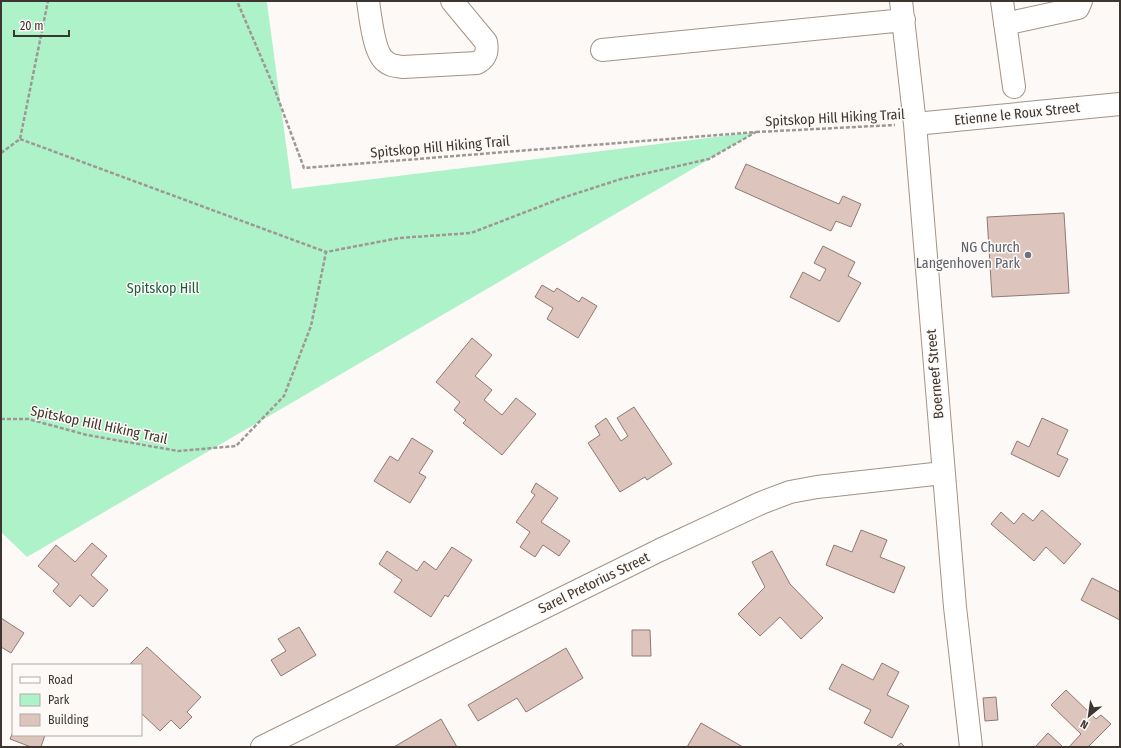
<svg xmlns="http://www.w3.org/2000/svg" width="1121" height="748" viewBox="0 0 1121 748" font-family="'Fira Sans Condensed',sans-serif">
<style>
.green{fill:#aef2ca}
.building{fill:#ddc5bd;stroke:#8f7972}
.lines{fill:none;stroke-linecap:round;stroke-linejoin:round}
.minor-casing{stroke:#a49284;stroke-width:24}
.path{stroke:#9e9894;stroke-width:2.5;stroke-dasharray:4 2;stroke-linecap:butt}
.minor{stroke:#fff;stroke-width:22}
.worship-dot{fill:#6b7280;stroke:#fdf9f6;stroke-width:1.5}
.labels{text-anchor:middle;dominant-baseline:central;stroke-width:3;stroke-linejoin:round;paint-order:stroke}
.street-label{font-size:14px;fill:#3d352f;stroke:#fdf9f6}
.worship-label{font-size:14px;fill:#5b616d;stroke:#fdf9f6;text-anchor:end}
.park-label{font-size:14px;fill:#165f3d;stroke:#fdf9f6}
</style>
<rect width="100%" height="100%" fill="#fdf9f6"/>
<path class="green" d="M1,1H265L267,3L292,189L756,132L27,557L1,532Z"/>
<path class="building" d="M746,164L839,204L843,196L861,204L851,227L836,221L831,231L735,188Z
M1064,213L1069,293L992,297L987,217Z
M823,246L855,262L848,276L861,283L839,322L790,297L803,272L820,281L826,269L814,263Z
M542,285L554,292L557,288L579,302L582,297L597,306L578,338L547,319L553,308L535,297Z
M472,338L492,355L475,376L492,390L484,400L502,415L516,398L536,414L502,455L463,423L466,420L454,410L460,402L436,382Z
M634,407L672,464L647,480L645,477L620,492L588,443L600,435L595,426L606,418L621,441L628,436L617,418Z
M1042,418L1068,430L1057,454L1068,459L1059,477L1011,454L1017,441L1029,447Z
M412,438L433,451L419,473L426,477L410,503L374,481L390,456L398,461Z
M536,483L558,498L541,522L570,541L559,556L543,545L535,557L520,547L530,532L516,522L535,495L531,492Z
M1042,510L1081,544L1064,564L1046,547L1034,561L991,524L1001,512L1014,524L1023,513L1033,521Z
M861,530L887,540L880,557L905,567L894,593L826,565L834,545L852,552Z
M92,543L107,556L91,575L108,590L93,607L80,595L70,607L53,591L59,584L38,566L56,545L75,562Z
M452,547L472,560L448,597L445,595L431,617L394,592L402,580L379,564L387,551L417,571L424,561L436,570Z
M772,551L790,584L823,618L801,639L780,617L760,636L738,614L765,587L752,562Z
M1092,578L1120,592V620L1081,600Z
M1,618L24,633L11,653L1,647Z
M299,627L316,655L281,676L271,660L286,651L278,639Z
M632,630H650L651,656H632Z
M147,647L201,697L187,712L192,717L180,729L171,720L160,731L141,713V665L130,664Z
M566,648L583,678L526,712L517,698L478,721L468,705Z
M882,663L899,672L887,695L909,706L892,738L864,723L871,710L829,689L842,664L873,680Z
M1066,690L1096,719L1101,715L1111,724L1088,747H1069L1081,734L1051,705Z
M996,697L998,720L985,721L983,698Z
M441,719L457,747H394Z
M701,723L743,747H687Z
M13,732V735H45L41,747H31L10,739Z
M1048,733L1063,747H1037L1036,746Z
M901,743L905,747H896Z"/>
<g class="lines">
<g class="minor-casing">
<path id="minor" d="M368,1C370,15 374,53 385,61C390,66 396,66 403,67L477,63C486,58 488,52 486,42L452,1
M901,1L915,124L955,607L971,747
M1002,1L1014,87
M1005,24L1078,8L1081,1
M602,50L904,20
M915,124L1120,104
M262,747L660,550L761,503L790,492L817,487L943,473"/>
</g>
<path class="path" d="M756,132L895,125
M20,139L326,252
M1,153L20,139L48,1
M1,419H28L87,435L178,451L236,446L284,396L311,326L326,252L399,238L471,233L562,198L621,179L709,159L756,132L304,168L273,85L237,1"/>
<use href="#minor" class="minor"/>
</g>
<circle class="worship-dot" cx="1028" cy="255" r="4"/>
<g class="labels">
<g class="street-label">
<text transform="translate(1017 114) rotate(-6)">Etienne le Roux Street</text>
<text transform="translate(835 118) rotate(-3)">Spitskop Hill Hiking Trail</text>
<text transform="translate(440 147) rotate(-5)">Spitskop Hill Hiking Trail</text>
<text transform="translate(935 374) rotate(-95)">Boerneef Street</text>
<text transform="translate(99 425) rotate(12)">Spitskop Hill Hiking Trail</text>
<text transform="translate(594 583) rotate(-26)">Sarel Pretorius Street</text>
</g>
<g class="worship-label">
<text x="1020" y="247">NG Church<tspan x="1020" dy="16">Langenhoven Park</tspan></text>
</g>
<g class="park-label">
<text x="163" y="288">Spitskop Hill</text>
</g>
</g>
<rect width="1121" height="748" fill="none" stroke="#3d352f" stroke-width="4"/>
<rect x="12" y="664" width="130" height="72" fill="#fdf9f6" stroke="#b0aba6"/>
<rect x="20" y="677" width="20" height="6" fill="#ffffff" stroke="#b0aba6"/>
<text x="48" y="684" font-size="12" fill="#3d352f">Road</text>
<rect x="20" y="694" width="20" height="12" fill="#aef2ca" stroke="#b0aba6"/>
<text x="48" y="704" font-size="12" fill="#3d352f">Park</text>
<rect x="20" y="714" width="20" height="12" fill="#ddc5bd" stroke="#b0aba6"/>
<text x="48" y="724" font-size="12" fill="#3d352f">Building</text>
<g transform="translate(1089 716) rotate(209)" stroke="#fdf9f6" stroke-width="3" paint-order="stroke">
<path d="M0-3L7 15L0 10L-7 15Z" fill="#3d352f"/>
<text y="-6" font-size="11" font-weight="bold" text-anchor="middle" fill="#3d352f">N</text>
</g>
<path d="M14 30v6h55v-6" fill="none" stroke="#3d352f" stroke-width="2"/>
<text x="20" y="30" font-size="12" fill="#3d352f" stroke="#fdf9f6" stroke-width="3" paint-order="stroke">20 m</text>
</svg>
